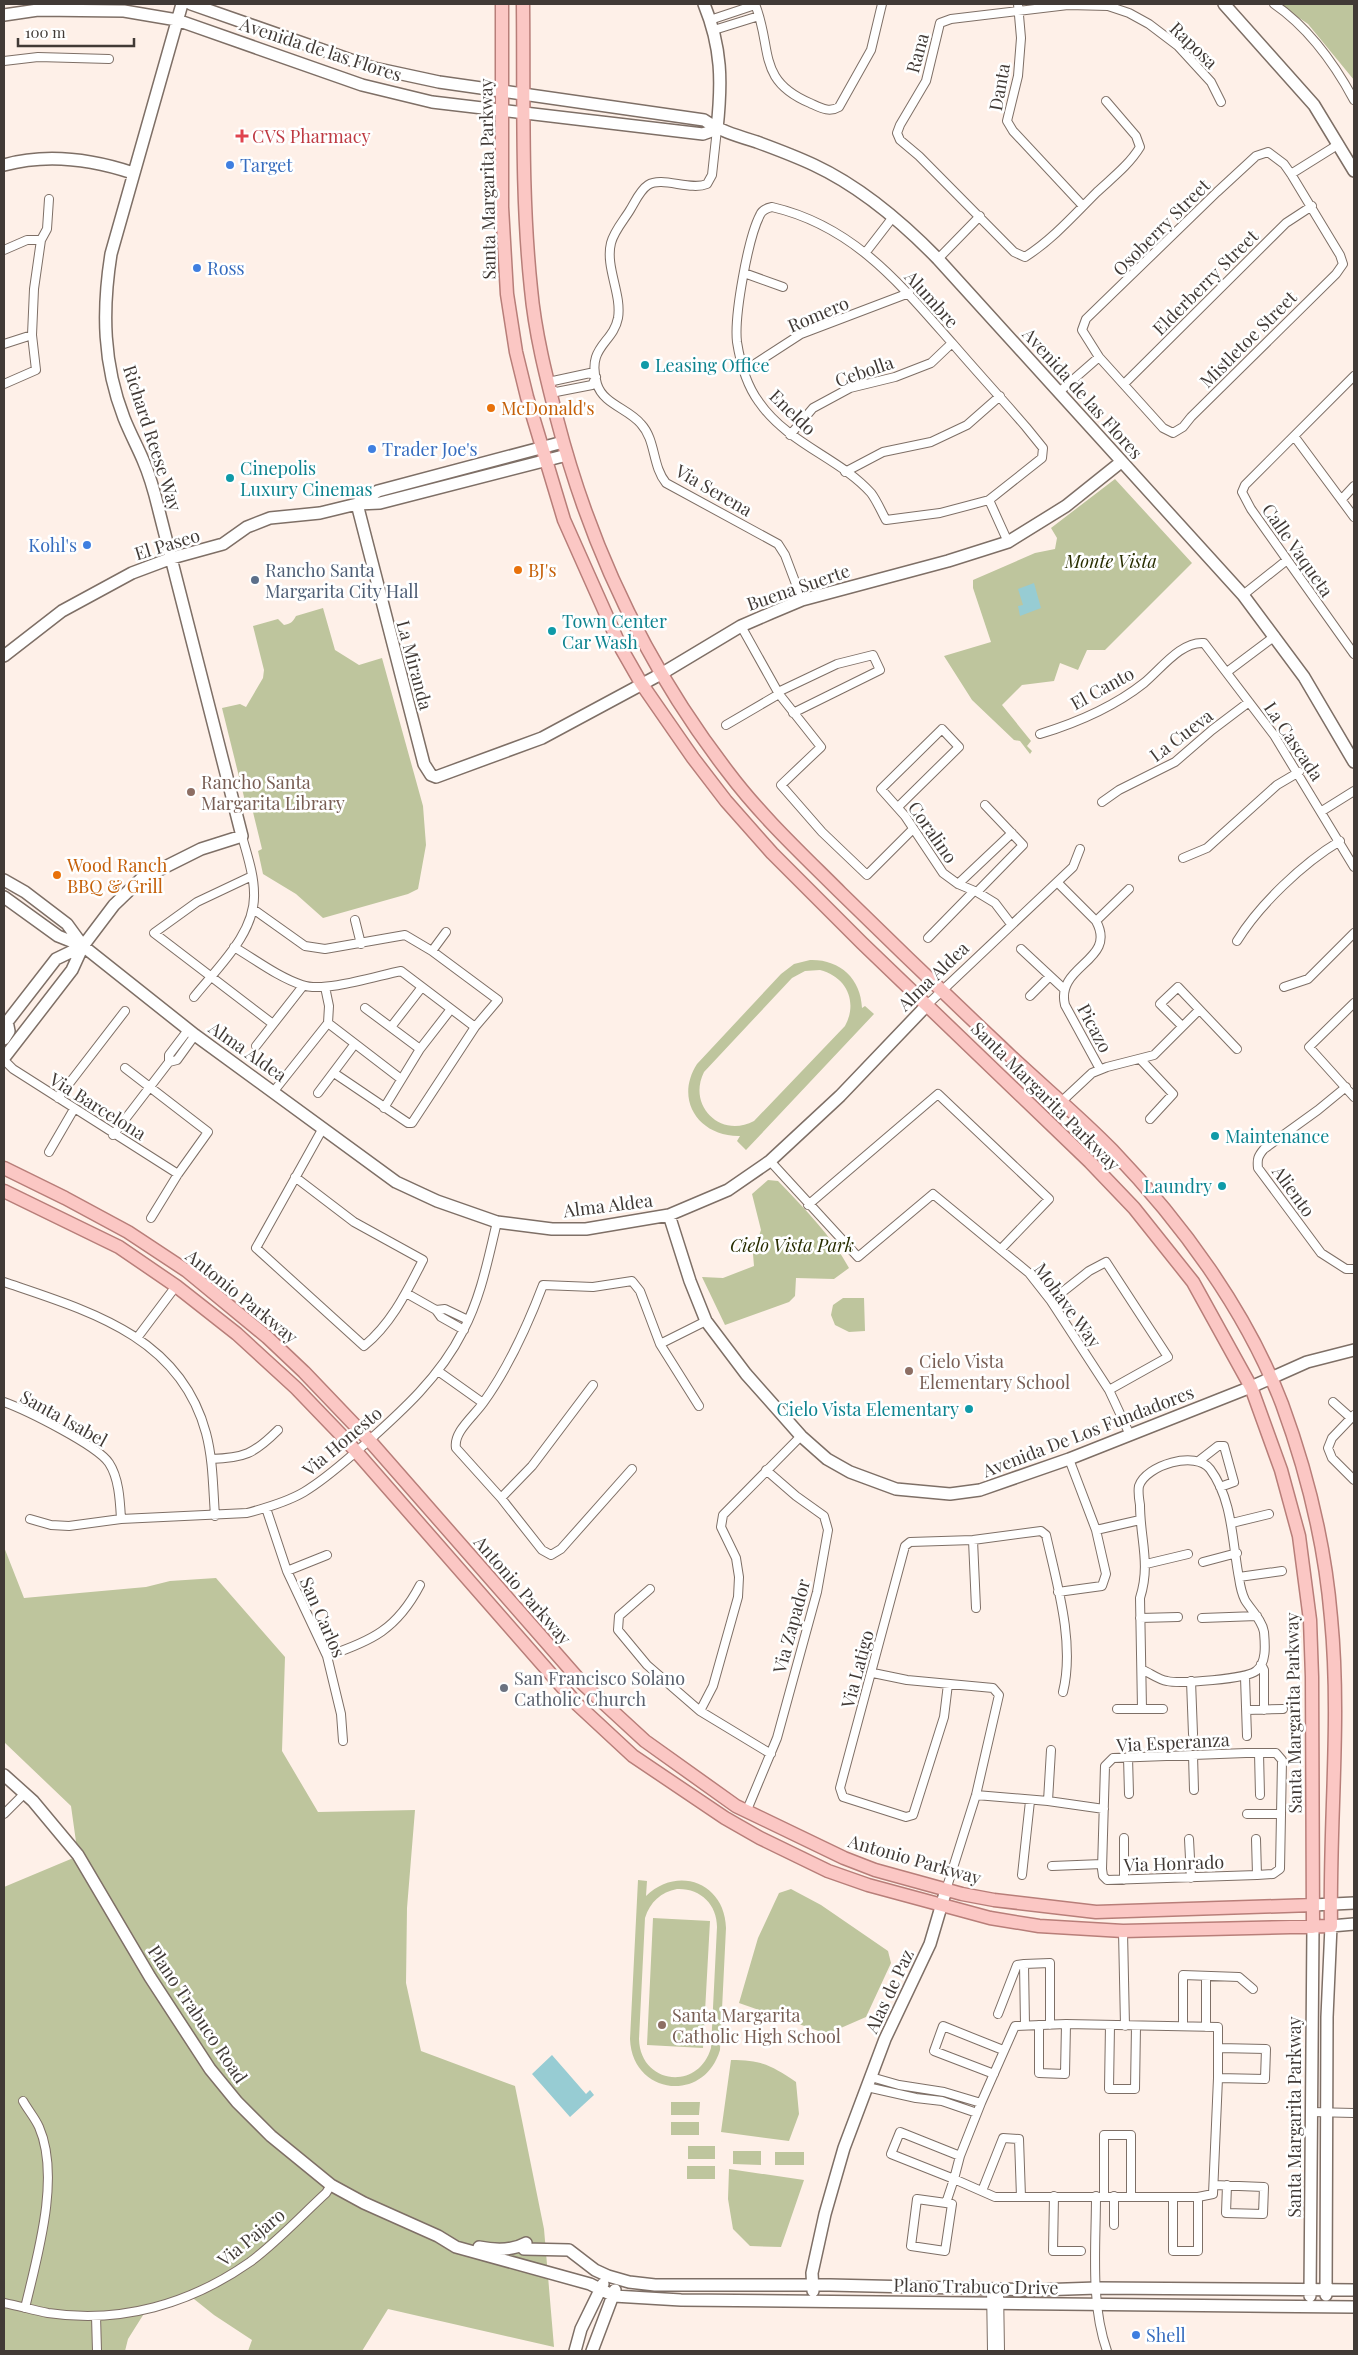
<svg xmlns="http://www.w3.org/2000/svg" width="1358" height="2355" viewBox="0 0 1358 2355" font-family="'Playfair Display',serif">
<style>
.green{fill:#bec59d;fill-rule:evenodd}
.water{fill:#97ccd3}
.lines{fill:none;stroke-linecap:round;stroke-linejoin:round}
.street-casing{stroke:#7e6f66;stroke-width:10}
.secondary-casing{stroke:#7e6f66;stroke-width:14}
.primary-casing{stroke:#b87e79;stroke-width:15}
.street{stroke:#fff;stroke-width:8}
.secondary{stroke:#fff;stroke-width:11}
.primary{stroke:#fbc7c4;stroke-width:12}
.health-dot{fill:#e0444e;stroke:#fff;stroke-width:2}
.shop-dot{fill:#3f7fe0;stroke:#fff;stroke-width:2}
.culture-dot{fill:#0f9aa8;stroke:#fff;stroke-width:2}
.food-dot{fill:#e8710a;stroke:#fff;stroke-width:2}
.service-dot{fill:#5c6f8a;stroke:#fff;stroke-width:2}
.education-dot{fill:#8d6e63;stroke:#fff;stroke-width:2}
.worship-dot{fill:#6b7280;stroke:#fff;stroke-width:2}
.labels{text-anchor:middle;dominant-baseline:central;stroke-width:5;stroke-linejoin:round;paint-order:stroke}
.street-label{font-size:18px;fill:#413a36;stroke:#fff}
.health-label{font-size:18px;fill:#be3a42;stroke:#fff;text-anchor:start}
.shop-label{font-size:18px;fill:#366cbe;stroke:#fff;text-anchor:start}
.culture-label{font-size:18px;fill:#0d838f;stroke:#fff;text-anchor:start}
.food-label{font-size:18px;fill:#c56008;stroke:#fff;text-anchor:start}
.park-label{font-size:18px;font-style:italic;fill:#282d00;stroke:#fff}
.service-label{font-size:18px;fill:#4e5e75;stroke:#fff;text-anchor:start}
.education-label{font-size:18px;fill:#785e54;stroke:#fff;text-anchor:start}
.worship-label{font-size:18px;fill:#5b616d;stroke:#fff;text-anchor:start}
</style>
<rect width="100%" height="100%" fill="#fef0e8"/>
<path class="green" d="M1279,4H1354V80L1308,24Z
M1115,479L1192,563L1105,650H1087L1078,670L1060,663L1054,681L1022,685L1002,705L1031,741L1027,746L1032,751L1030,754L1020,741L1014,740L972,700L944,656L991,642L973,588V580L1035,553L1055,549L1057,538L1051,528Z
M323,608L335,650L359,665L382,658L423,806L426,845L418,889L408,894L323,918L296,894L263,874L258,851L262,849L252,808L247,809L222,708L240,704L246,707L263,678L264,670L253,626L278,619L284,625C290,624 293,622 296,616Z
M810,960C839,959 861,978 862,1008L865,1006L874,1014L746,1150L737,1141L740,1136C699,1137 674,1100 697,1064L781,974L794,964ZM820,970C847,977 858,1002 845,1026L754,1121C721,1139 687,1106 704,1072L792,978L805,971Z
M768,1180L778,1181C803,1207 831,1235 849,1268L834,1279L796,1278L795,1296L789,1302L725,1325L702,1277L723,1278L754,1266L753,1254L761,1230L752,1194Z
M843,1298H864L865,1331L849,1332L835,1325L831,1315L833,1305Z
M4,1547L24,1598L146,1587L170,1581L216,1578L285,1657L282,1751L318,1812L415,1810L407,1908L406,1983L421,2051L515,2086L544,2229L554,2347L388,2309L362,2351H248L252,2340L214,2315L189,2295L145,2312L128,2339L125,2351H4V1887L78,1856L71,1806L4,1742Z
M638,1880L647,1881L646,1896C678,1865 725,1883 726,1928L720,2050C704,2104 632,2095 630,2039ZM677,1889C700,1888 717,1904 717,1927L711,2048C698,2092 640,2084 639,2039L645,1918C650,1902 661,1892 677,1889Z
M791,1889L821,1905L888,1951L891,1963L866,2017L827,2034L739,2003L758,1938L779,1893Z
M653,1918L710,1921L703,2048L647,2045Z
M731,2060C761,2060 771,2065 796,2082L799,2114L789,2141L721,2132Z
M671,2102H700L699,2115H671Z
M671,2122H699V2135H671Z
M688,2146H715V2159H688Z
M733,2151H761V2165L733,2164Z
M775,2152H804V2165H775Z
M687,2166H715V2179H687Z
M729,2169L804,2180L781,2247L750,2246L733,2229L728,2199Z"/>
<path class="water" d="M1034,583L1041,608L1020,616L1018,606L1023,605L1018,589Z
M552,2055L586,2094L590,2090L594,2095L570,2117L532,2074Z"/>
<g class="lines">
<g class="street-casing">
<path id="street" d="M755,4C773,49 756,80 810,103C821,108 829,113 839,107L871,50L882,4
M1018,4L1021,38L1018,76L1007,121L1013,131L1083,206
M1274,4C1309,28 1334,63 1354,100
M710,20L755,5
M714,30L759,16
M4,61L38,57L109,59
M1106,101L1136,136L1140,147C1129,165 1112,178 1097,192C1074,215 1052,240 1025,257L1014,252L919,156L900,140L897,133L900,125L926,81L940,23L951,19L1068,5L1108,6L1129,13L1149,24L1178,46L1211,82L1221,102
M717,129L712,175L707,184C690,191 662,176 648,185C640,190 635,202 630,210C624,220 614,231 611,243C605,267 622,294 618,318C613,344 586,346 597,384C603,404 629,409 641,424C656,440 652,466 666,483L778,544L785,555L802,600
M1268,152L1284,164L1291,174L1340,255L1343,264L1336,274L1191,417L1183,427L1173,433L1163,428L1099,357L1082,330L1086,319L1217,192L1256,156Z
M1291,174L1339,144
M772,207C854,226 900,284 953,344C977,372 1002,399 1026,427L1043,448L1042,458L989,500L940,513L886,520C881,511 877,501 871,493C840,458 788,444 759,402C747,386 740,361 737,342C734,316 748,238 760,215C762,210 767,208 772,207Z
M4,250L27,240H41
M866,252L893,217
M938,259L980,216
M744,273L783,287
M4,344L32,335
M744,371L801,334L909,293
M590,373L596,377L592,385L556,392L549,388L553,381Z
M1354,376L1245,485L1242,492L1251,509L1354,654
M4,384L36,370L32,335L34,289L41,240L47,229L49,199
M1124,384L1286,223L1312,206
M1059,392L1099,357
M790,435L813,408L850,388L895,377L931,363L952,343
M1294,436L1354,517
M845,472L883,452L931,442L967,425L1000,396
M1342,499L1354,486
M989,500L1008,542
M1243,595L1287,560
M741,626L779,694L821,747L781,785L822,832L867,875L913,829
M1227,672L1275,636
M778,692L837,664L873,655L880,670L793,713
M726,725L779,694
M1040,734C1076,723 1115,706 1144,683C1161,669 1181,641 1204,643L1274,735L1354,867
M1102,802L1119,790L1175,762L1212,730L1249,702
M898,807L959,747L942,729L881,789L905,816L943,873L958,884L977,892L995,903L1011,924
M1322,811L1354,791
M1183,858L1207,848L1277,785L1299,772
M252,876L197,902L154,933L273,1024
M1057,882L1096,921C1118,961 1055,965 1065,1005L1100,1069
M958,884L1012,833
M977,892L1023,845L985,805
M253,909L305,946L325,949L405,935L432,951L498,1000L475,1027L412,1123H408L334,1073
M355,920L361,944
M1096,921L1129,889
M928,938L974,891
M1237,941C1259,905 1303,863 1340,841
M234,947C256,960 278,977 302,985C324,993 376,976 401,971L475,1027
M1021,949L1064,989
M432,951L446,932
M325,987L329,1006L328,1023L401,1079
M1284,987L1308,979L1354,933
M1030,996L1049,977
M194,997C217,968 256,933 254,893C254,874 247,855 242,836
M1354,1003L1309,1047L1354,1097
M928,1004L1073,867L1080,849
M365,1008L420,1049
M1182,1026L1160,1004L1178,987L1237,1049
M391,1027L422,987
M256,1046L303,986
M4,1060L13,1069L178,1174
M1141,1060L1173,1094L1150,1119
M169,1062L177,1060L195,1035
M125,1068L208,1132L178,1174L151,1218
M1346,1087L1318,1110L1264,1149C1258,1156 1257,1159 1258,1168L1321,1253L1346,1269H1354
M274,1091L328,1023
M318,1093L354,1045
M58,1098L125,1011
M1061,1102L1092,1073L1107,1067L1154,1055L1199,1010
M384,1108L420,1049L451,1009
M113,1135L169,1062V1055L188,1030
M49,1152L74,1109
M770,1161L858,1257L933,1194L1029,1273L1051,1301L1109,1390L1130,1435
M295,1177L354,1222L423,1260C407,1291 392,1323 364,1346L256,1248L323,1128
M808,1205L938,1094L1049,1199L1001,1249
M4,1282C89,1311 180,1336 206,1433C213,1459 213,1488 215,1516
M406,1293L436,1310L441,1317L464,1330
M1051,1301L1089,1271L1106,1262L1168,1357L1109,1390
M436,1310L445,1309L468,1320
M137,1338L176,1286
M660,1344L706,1321
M438,1371L483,1403
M4,1402C26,1410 97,1445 109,1463C119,1478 120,1501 121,1519
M1333,1402L1351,1418
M1354,1415L1332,1438L1328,1448L1332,1458L1354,1480
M211,1459C244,1458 254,1454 278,1430
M1200,1460L1218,1446H1224L1234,1482L1220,1487
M632,1469L561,1549L551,1555L542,1550L501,1498L456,1448C453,1432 474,1416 483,1403C509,1367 527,1327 543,1285L593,1287L632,1281L640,1291L660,1344L699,1406
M501,1498L532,1466L593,1385
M266,1508L287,1571L327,1656L341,1714L343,1741
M30,1519L51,1525L69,1526L121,1519L247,1513C266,1508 287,1502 304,1492C326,1479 344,1462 364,1445C402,1411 440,1377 463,1331C481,1297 488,1259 497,1222
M1232,1523L1269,1514
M1096,1530L1140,1520
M973,1540L976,1608
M1203,1562L1237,1553
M1146,1564L1188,1554
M287,1571L327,1555
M1239,1577L1282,1571
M650,1589L619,1616L618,1630L647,1665L700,1711L771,1754
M1058,1592L1102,1586L1106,1574L1096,1530L1069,1459
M1140,1618L1178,1617
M1202,1618L1257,1616
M327,1656C372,1641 397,1629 420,1585
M1261,1664L1264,1670V1710
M873,1673L907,1680L993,1688L999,1695L976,1795L946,1890
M1245,1677L1247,1736
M1191,1681L1193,1734
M948,1684L944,1717L913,1815L906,1817L843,1797L840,1788L905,1546L910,1542L973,1540L1041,1531L1046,1535C1057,1584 1075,1643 1063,1692
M1117,1709H1163
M1142,1709L1140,1598C1151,1564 1140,1539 1140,1505C1139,1499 1138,1491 1139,1486C1146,1465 1196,1450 1210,1469C1233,1500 1232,1542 1239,1578C1240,1585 1242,1594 1245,1600C1251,1610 1262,1620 1264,1632C1265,1644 1267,1663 1256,1671C1246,1679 1180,1684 1167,1681C1159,1680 1150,1673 1143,1670
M1247,1710L1283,1709
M700,1711L713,1686L738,1597L739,1577L736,1558L721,1527L723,1515L801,1436
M1246,1753H1276L1282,1760L1280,1869L1273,1874L1257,1875L1107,1880L1103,1876L1102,1869L1105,1766L1113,1758Z
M1259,1753L1260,1795
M1193,1755L1194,1790
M1128,1757L1129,1794
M976,1795L1048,1801L1104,1809
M1048,1801L1051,1750
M747,1810L777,1738L817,1592L828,1530L824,1516L796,1496L766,1470
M4,1814L25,1793
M1247,1814H1281
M1189,1839L1191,1878
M1256,1839L1257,1875
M1052,1866L1102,1864
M1022,1875L1030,1801
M1124,1880V1838
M1123,1931L1125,2026
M998,2014L1017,1965L1024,1964
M1066,2024L1218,2027V2078L1213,2194L1198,2197H995L954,2179L960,2156L981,2103L1015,2026Z
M1025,2025L1024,1964L1050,1963V2025
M1039,2025V2073L1065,2074L1066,2024
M1110,2025L1109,2089H1135L1136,2026
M1183,2026V1975L1239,1977L1253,1989
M1206,2027V1976
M994,2074L934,2051L943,2026L1003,2050
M871,2077L899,2085L944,2092L981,2103
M1218,2078L1265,2079L1266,2049L1219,2048
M867,2087L916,2098L942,2101L977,2113
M23,2101C28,2110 35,2118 39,2127C61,2177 37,2257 25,2308
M1311,2112L1354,2113
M1214,2185L1264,2187L1263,2214L1226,2213L1227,2185
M982,2191L1003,2138L1019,2139L1021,2197
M1054,2196L1053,2251H1081
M1096,2196C1096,2247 1090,2303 1107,2351
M1104,2196V2135H1131V2196
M1173,2197V2251H1198V2197
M946,2203L917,2199L911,2246L945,2251L952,2204L946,2203L954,2179L891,2154L900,2132L960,2156
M1114,2225V2196
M991,2288L992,2351
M999,2288L1000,2351
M4,2303C19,2306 33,2310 48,2313C121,2324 190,2304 250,2262C277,2242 301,2216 326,2193L331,2185
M96,2316L97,2351"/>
</g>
<g class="secondary-casing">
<path id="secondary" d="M191,4L374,68L439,82L704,120C720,131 738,136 757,142C776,149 795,156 814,165C861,187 902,222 938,259L1243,595L1304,677L1354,762
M704,4C722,48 722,82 717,129
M1224,4L1314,105L1354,171
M4,15L38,10L124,11L177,20L362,85L432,102L703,134L717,129
M4,165C47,153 91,159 133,173
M358,503L378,491L563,442
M357,504L424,764L431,775L436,777L542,738L661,674L741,626L771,613L802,600L948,561L1008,542L1066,506L1121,462
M4,656L62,611L132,573L172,558L223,544L247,527L270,518L320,513L357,504L380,503L567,455
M4,880L25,892L67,924L83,946
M4,897L58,936L83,946L195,1035L396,1182L437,1201L497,1222L552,1229H586L669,1215L728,1190L770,1161L840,1096L928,1004
M4,1026L56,959L83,946
M4,1039L9,1031L7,1021
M4,1058L72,970L83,946L114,905L141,879L201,849L242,836L159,511C155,494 150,476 143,460C137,446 130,433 124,418C103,364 102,311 111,254L182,4
M669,1215L690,1281L706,1321L746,1374L801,1436L827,1459L850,1472L896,1489L950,1494L980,1490L1069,1459L1251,1387L1307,1362L1354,1350
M4,1775L33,1801L78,1855L150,1977L210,2069L237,2102L271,2136L331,2185L364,2203L438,2236L456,2247L590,2284L614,2296L681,2300L1354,2307
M1313,1905L1354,1903
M521,2246L524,2249L569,2250L595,2270L608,2276L629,2282L655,2285H830L1038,2290L1097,2288L1354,2290
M479,2247C494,2250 512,2251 526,2243
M813,2291L812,2273L825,2214L844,2148L885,2039L930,1944L946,1890
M1326,2295L1327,2017L1331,1926L1354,1924
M1310,2296L1313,1927
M575,2351L581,2329L603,2284
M592,2351L615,2290"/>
</g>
<g class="primary-casing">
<path id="primary" d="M502,4V207L507,294L516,352L527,397L564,520L621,648L641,683L693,758L726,801L772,853L862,943L1090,1162L1134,1208L1193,1282L1251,1387L1281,1470L1299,1536L1310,1620L1312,1677L1313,1927
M4,1168L65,1198L128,1232L187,1271L267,1337L304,1372L369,1440L582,1683L645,1741L736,1806L844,1858L875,1870L962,1894L994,1900L1096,1912L1313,1905
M4,1191L119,1247L176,1286L237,1334L296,1388L346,1440L578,1705L633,1756L725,1818L760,1838L828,1871L868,1885L990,1918L1039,1926L1123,1931L1331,1926C1329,1823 1341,1720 1331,1618C1325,1545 1307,1472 1282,1404C1246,1310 1181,1222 1112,1150C1076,1113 1036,1081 999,1045C946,995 893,944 841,893C802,854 761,816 728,772C647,667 590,547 557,419C546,376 535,333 531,289C521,195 524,99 523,4"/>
</g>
<use href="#street" class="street"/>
<use href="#secondary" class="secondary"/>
<use href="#primary" class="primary"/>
</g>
<path class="health-dot" d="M239.5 128.5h5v5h5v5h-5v5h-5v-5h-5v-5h5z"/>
<g class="shop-dot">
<circle cx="230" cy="165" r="5"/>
<circle cx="197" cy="268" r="5"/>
<circle cx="372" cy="449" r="5"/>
<circle cx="87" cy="545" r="5"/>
<circle cx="1136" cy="2335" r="5"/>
</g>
<g class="culture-dot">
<circle cx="645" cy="365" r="5"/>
<circle cx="230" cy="478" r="5"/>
<circle cx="552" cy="631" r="5"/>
<circle cx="1215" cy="1136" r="5"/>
<circle cx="1222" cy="1186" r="5"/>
<circle cx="969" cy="1409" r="5"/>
</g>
<g class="food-dot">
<circle cx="491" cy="408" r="5"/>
<circle cx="518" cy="570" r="5"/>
<circle cx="57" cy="875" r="5"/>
</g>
<circle class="service-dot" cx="255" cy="580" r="5"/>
<g class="education-dot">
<circle cx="191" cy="792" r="5"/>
<circle cx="909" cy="1371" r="5"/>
<circle cx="662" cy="2025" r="5"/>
</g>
<circle class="worship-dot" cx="504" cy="1688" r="5"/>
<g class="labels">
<g class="street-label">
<text transform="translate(1194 45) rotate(44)">Raposa</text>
<text transform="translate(321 49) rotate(18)">Avenida de las Flores</text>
<text transform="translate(917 53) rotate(-75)">Rana</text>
<text transform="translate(999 87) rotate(-80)">Danta</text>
<text transform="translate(487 179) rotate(-91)">Santa Margarita Parkway</text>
<text transform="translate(1161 227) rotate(-45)">Osoberry Street</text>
<text transform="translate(1205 282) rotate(-45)">Elderberry Street</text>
<text transform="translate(932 299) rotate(48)">Alumbre</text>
<text transform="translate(818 314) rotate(-23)">Romero</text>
<text transform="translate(1248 339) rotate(-45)">Mistletoe Street</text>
<text transform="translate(864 371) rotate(-19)">Cebolla</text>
<text transform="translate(1083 393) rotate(48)">Avenida de las Flores</text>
<text transform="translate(793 412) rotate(44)">Eneldo</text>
<text transform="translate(153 438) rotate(72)">Richard Reese Way</text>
<text transform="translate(714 490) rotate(30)">Via Serena</text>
<text transform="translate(167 544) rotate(-17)">El Paseo</text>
<text transform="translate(1298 550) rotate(55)">Calle Vaqueta</text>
<text transform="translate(798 587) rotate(-19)">Buena Suerte</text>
<text transform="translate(415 665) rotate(75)">La Miranda</text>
<text transform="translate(1102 688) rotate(-29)">El Canto</text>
<text transform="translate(1181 735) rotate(-37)">La Cueva</text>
<text transform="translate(1294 741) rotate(56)">La Cascada</text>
<text transform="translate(933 832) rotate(55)">Coralino</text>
<text transform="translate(933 976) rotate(-44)">Alma Aldea</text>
<text transform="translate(1095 1028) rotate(62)">Picazo</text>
<text transform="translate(248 1051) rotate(35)">Alma Aldea</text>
<text transform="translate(1046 1096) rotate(45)">Santa Margarita Parkway</text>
<text transform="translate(98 1106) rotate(32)">Via Barcelona</text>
<text transform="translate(1294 1191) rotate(54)">Aliento</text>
<text transform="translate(608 1205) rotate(-7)">Alma Aldea</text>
<text transform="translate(242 1296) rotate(39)">Antonio Parkway</text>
<text transform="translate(1068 1305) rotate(54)">Mohave Way</text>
<text transform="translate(64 1418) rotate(29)">Santa Isabel</text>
<text transform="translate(1088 1431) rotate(-21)">Avenida De Los Fundadores</text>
<text transform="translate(342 1441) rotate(-40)">Via Honesto</text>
<text transform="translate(523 1590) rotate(49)">Antonio Parkway</text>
<text transform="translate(323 1617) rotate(66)">San Carlos</text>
<text transform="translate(791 1626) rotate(-75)">Via Zapador</text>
<text transform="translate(857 1669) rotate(-75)">Via Latigo</text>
<text transform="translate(1293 1713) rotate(-91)">Santa Margarita Parkway</text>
<text transform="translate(1173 1742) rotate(-3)">Via Esperanza</text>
<text transform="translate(915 1859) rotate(16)">Antonio Parkway</text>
<text transform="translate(1174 1863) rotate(-2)">Via Honrado</text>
<text transform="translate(889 1991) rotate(-65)">Alas de Paz</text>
<text transform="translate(198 2014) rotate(56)">Plano Trabuco Road</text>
<text transform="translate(1294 2117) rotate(-90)">Santa Margarita Parkway</text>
<text transform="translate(251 2237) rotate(-39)">Via Pajaro</text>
<text transform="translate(976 2286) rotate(1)">Plano Trabuco Drive</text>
</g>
<g class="health-label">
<text x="252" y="136">CVS Pharmacy</text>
</g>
<g class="shop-label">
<text x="240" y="165">Target</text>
<text x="207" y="268">Ross</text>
<text x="382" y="449">Trader Joe's</text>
<text x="77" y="545" text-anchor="end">Kohl's</text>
<text x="1146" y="2335">Shell</text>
</g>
<g class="culture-label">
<text x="655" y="365">Leasing Office</text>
<text x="240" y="468">Cinepolis<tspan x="240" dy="21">Luxury Cinemas</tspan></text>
<text x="562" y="621">Town Center<tspan x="562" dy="21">Car Wash</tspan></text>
<text x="1225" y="1136">Maintenance</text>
<text x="1212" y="1186" text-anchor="end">Laundry</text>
<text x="959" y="1409" text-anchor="end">Cielo Vista Elementary</text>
</g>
<g class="food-label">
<text x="501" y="408">McDonald's</text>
<text x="528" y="570">BJ's</text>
<text x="67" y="865">Wood Ranch<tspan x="67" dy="21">BBQ &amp; Grill</tspan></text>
</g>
<g class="park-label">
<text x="1111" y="561">Monte Vista</text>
<text x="792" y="1245">Cielo Vista Park</text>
</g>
<g class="service-label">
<text x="265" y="570">Rancho Santa<tspan x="265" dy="21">Margarita City Hall</tspan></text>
</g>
<g class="education-label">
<text x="201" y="782">Rancho Santa<tspan x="201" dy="21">Margarita Library</tspan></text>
<text x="919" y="1361">Cielo Vista<tspan x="919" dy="21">Elementary School</tspan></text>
<text x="672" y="2015">Santa Margarita<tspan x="672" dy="21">Catholic High School</tspan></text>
</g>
<g class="worship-label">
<text x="514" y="1678">San Francisco Solano<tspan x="514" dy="21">Catholic Church</tspan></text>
</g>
</g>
<rect width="1358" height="2355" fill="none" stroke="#413a36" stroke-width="10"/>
<path d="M18 38v8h116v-8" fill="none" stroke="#413a36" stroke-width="2.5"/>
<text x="25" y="38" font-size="15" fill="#413a36" stroke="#ffffff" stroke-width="4" paint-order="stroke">100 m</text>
</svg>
